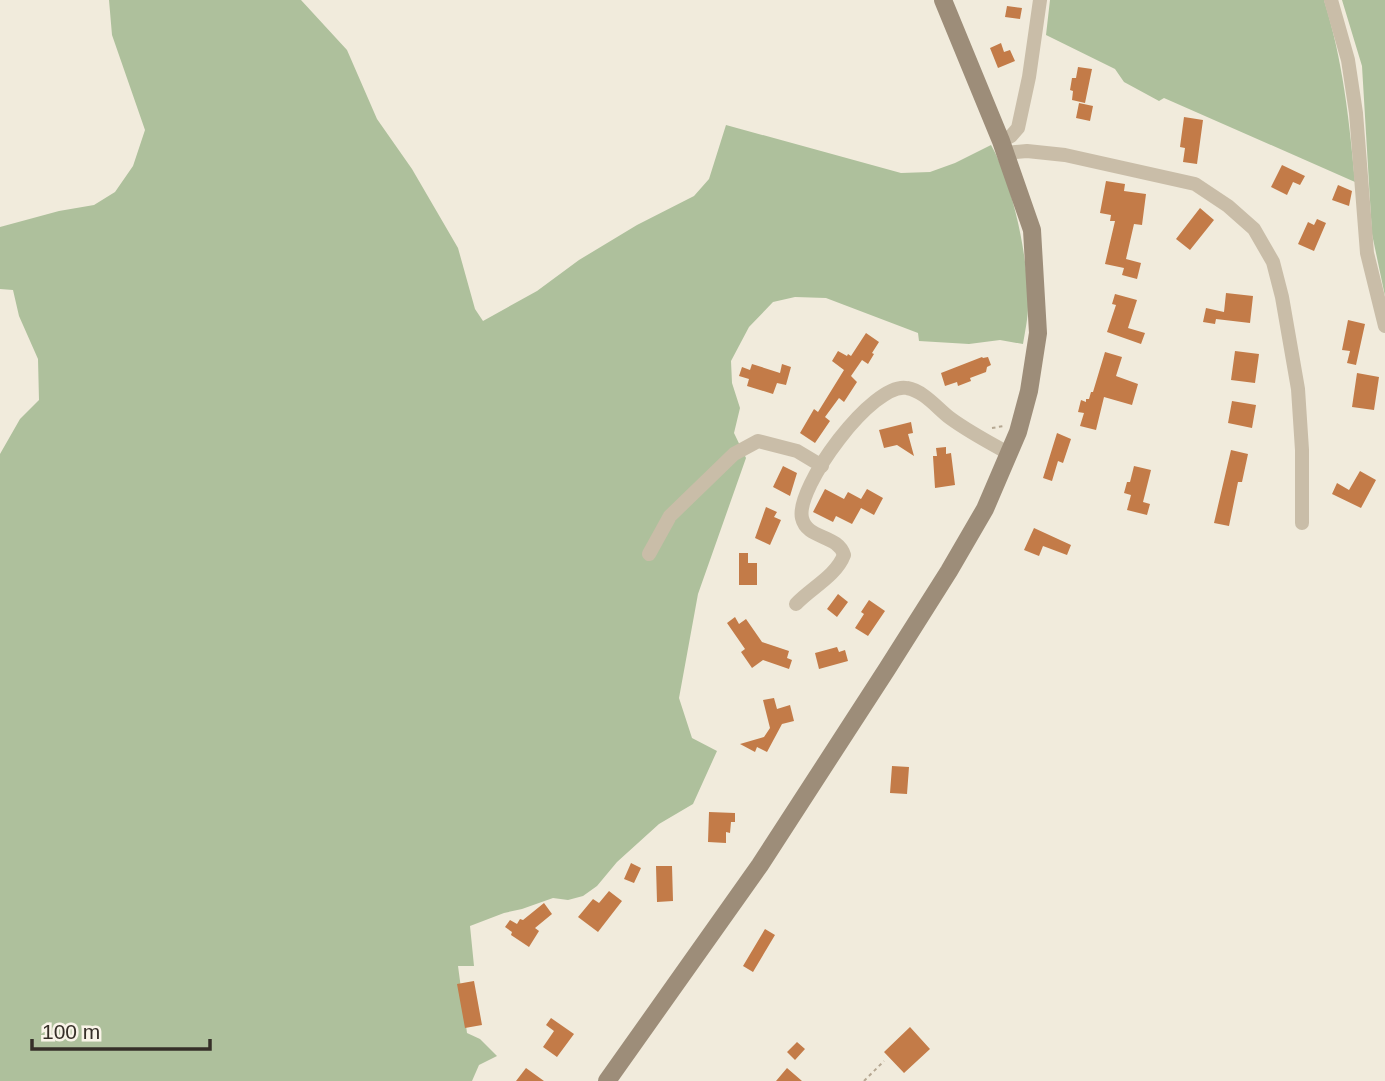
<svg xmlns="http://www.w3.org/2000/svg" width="1385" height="1081" viewBox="0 0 1385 1081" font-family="Helvetica,sans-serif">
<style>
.green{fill:#aec09c}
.building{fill:#c37b48}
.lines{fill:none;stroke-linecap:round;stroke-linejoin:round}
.path{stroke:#b5a792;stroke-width:2;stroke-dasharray:3.5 3.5;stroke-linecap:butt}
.street{stroke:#c9bda8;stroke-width:14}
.secondary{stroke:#9d8d79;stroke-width:18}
</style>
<rect width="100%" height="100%" fill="#f1ebdc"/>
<path class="green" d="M109,0H301L347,50L377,119L412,169L458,248L475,309L483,321L537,291L579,260L637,225L694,196L709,179L726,125L901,173L930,172L955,163L991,145C1013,183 1029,262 1028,306C1028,318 1025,332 1023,344L1000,340L969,344L919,341L918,333L826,298L795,297L773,302L749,327L731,361L732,383L740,408L734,433L746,458L698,594L679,698L692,738L717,751L693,804L659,824L617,862L597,886L583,896L568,900L553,898L522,909L504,913L470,926L474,966H458L467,1033L480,1039L497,1056L479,1065L472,1081H0V454L20,419L39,400L38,359L19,316L13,290L0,289V227L59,211L94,205L115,192L133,166L145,130L112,35Z
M1050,0H1324C1343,61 1349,119 1355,182L1164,98L1159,101L1124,82L1115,69L1046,35Z
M1342,0H1385V296L1372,234L1362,66Z"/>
<path class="building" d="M1007,6L1022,8L1020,19L1005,17Z
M1001,43L1004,52L1010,50L1015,61L998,68L990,48Z
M1078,67L1092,69L1085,103L1072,100L1073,91L1070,90L1072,78H1076Z
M1079,103L1093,106L1090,121L1076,118Z
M1184,117L1203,120L1197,164L1183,162L1185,148L1180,147Z
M1282,165L1305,176L1300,185L1293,182L1287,195L1271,187Z
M1106,181L1125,184L1124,191L1146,194L1142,225L1134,224L1126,259L1141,263L1137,279L1122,275L1124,268L1105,264L1115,221H1110L1111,215L1100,213Z
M1338,185L1352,191L1349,206L1332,200Z
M1200,208L1214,220L1190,250L1176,239Z
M1317,219L1326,223L1314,251L1298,244L1308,222L1314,225Z
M1226,293L1253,296L1250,323L1216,319L1215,324L1203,322L1206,308L1224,312Z
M1115,294L1137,300L1128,328L1145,333L1141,344L1107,332L1116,305L1112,304Z
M1348,320L1365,324L1356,365L1347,363L1350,351L1342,350Z
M866,333L879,342L872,353L874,354L868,364L862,360L851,376L857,382L844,402L839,398L825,417L830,421L815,443L800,433L814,409L818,412L844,370L832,361L838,351L847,356L848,354L851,356Z
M1235,351L1259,354L1255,383L1231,380Z
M1105,352L1122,357L1116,376L1138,384L1132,405L1104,397L1096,430L1080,426L1084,413L1078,412L1081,400L1086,402V399H1089L1091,392H1093Z
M982,357L983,358L988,357L991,365L987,367L986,372L970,378L971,381L958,386L957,382L945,386L941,373Z
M752,364L780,373L782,364L791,367L786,385L777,383L773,394L747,386L749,379L739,376L742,367L750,370Z
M1357,373L1379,377L1374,410L1352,407Z
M1232,401L1256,405L1252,428L1228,423Z
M911,422L913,433L908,434L914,456L897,445L884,448L879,430Z
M1057,433L1071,439L1063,463L1058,461L1052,481L1043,478Z
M946,447V454L951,453L955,485L935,488L933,456H937L936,448Z
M1231,450L1248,454L1242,482H1238L1229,526L1214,523Z
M783,466L797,473L790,496L773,487Z
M1134,466L1151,470L1143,502L1150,504L1147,515L1127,510L1131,495L1124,493L1127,482H1130Z
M1360,471L1376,480L1361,508L1332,494L1337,483L1349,490Z
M825,489L844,499L848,492L861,499L867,489L883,498L874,515L861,508L852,524L836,516L833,522L813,512Z
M766,507L777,512L774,517L781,520L770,545L755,538Z
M1034,528L1071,545L1067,555L1043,546L1039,556L1024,550Z
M739,553H748V563H757V585H739Z
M838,594L848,602L837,617L827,609Z
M869,600L885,611L868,636L855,628L864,614L861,612Z
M735,617L739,624L746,619L762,642L789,651L787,658L792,660L789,669L763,660L752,668L741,652L745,649L727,623Z
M837,647L839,652L845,650L848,661L819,669L815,653Z
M774,698L777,709L790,705L794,721L782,724L767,752L757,747L755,752L740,744L764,737L770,728L763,700Z
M892,766L909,767L907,794L890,793Z
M709,812L735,813V822H731L730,833L726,832V843L708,842Z
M631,863L641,868L634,883L624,879Z
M656,866H672L673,901L657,902Z
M609,891L622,901L598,932L578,917L593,899L599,903Z
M544,903L552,914L535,928L539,931L529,947L511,935L512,932L505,927L510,920L517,924L520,919L523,920Z
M765,929L775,935L753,972L743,966Z
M474,981L482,1025L465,1028L457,984Z
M551,1018L574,1034L557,1057L543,1047L554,1031L546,1025Z
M910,1027L930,1049L904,1073L884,1052Z
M797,1042L805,1049L795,1060L787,1052Z
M526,1068L544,1081H516Z
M787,1068L802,1081H776Z"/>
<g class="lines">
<path class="path" d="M992,428L1004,426
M864,1081L884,1061"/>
<path class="street" d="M1331,0L1348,60L1356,113L1367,253L1385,326
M1001,141L1011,136L1018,128L1029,77L1040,0
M1005,153L1027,151L1065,155L1195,184L1228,206L1254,229L1273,262L1282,297L1298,389L1302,450V523
M649,554L670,516L734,454L758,441L797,451L822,466
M796,604C811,588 836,576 844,555C838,534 807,540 802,518C795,488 873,381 907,388C924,391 937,408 950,418C969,432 990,443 1010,454"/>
<path class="secondary" d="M607,1081L760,865L887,669L949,571L985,509L1018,432L1029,391L1038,333L1032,230L1001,141L943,0"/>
</g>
<path d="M32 1039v10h178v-10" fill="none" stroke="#362f28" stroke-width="3.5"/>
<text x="42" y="1039" font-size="21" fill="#362f28" stroke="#f9f4e8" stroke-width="5" paint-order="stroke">100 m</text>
</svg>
